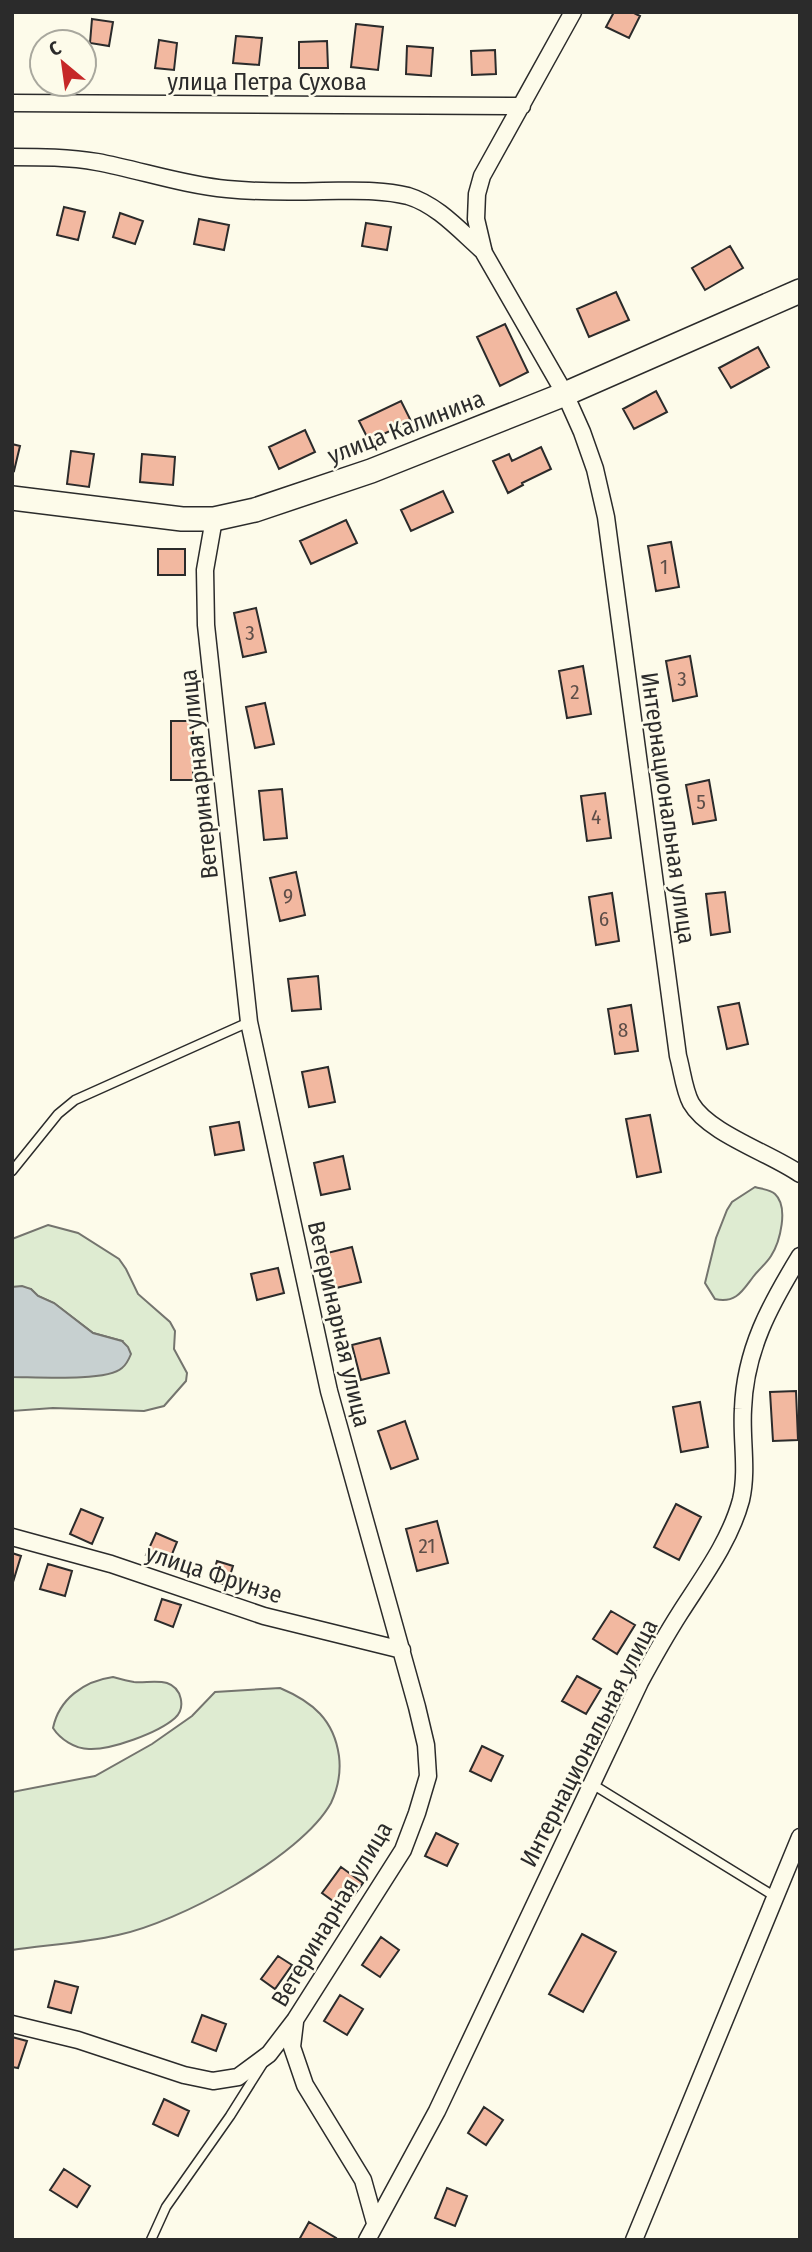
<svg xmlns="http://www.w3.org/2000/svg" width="812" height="2252" viewBox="0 0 812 2252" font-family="'Fira Sans Condensed',sans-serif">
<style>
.green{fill:#deebd1;stroke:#74746e;stroke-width:2}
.water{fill:#c7d0d0;stroke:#74746e;stroke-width:2}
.building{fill:#f2b8a0;stroke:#2b2b2b;stroke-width:2}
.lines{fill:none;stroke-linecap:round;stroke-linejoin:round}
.lane-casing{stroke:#2b2b2b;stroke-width:11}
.street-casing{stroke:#2b2b2b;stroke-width:19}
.secondary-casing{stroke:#2b2b2b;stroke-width:26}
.lane{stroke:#fdfbea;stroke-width:8}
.street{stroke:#fdfbea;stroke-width:16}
.secondary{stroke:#fdfbea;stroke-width:23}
.labels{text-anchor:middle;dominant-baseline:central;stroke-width:5;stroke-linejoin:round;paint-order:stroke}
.number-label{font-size:21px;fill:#5d4e48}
.street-label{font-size:24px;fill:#2b2b2b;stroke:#fdfbea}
</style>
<rect width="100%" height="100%" fill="#fdfbea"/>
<path class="green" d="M755,1187C761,1189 770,1189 775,1194C789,1207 780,1242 771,1256C766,1264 759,1269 753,1277C743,1290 736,1304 715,1299L705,1283L716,1238L727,1210L732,1202Z
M48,1225L78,1233L119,1259L126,1269L138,1294L170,1322L175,1331L174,1349L187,1373L186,1381L164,1406L144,1411L53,1408L12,1411V1377H79L122,1341L93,1333L54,1303L38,1296L31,1289L12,1287V1239Z
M113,1677C120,1679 127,1681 134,1682C144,1683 157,1680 167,1683C182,1688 186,1708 175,1718C158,1733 111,1750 89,1749C75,1749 60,1739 53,1728C59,1699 84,1681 113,1677Z
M280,1688C313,1702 334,1720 339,1756C341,1772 338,1788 331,1803C301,1857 177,1923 118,1935C83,1943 47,1945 12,1950V1792L95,1776L152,1744L192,1716L215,1692Z"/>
<path class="water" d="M22,1286L31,1289L38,1296L54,1303L93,1333L122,1341L128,1347L131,1354C129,1359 126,1365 122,1368C107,1382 34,1377 12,1377V1287Z"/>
<path class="building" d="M614,12H632L640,16L629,38L606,27Z
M92,19L113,22L109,46L90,43Z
M356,24L383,27L378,70L351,67Z
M236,36L262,38L259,65L233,63Z
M159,40L177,43L174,70L155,68Z
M327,41L328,68H299V42Z
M407,46L433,48L431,76L406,74Z
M495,50L496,74L472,75L471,51Z
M64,207L85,212L78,240L57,235Z
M120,213L143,221L135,244L113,237Z
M199,219L229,225L224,250L194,244Z
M366,223L391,227L387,250L362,246Z
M730,246L743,268L705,290L692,268Z
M616,292L629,320L589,337L577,309Z
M505,324L528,372L500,386L477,337Z
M758,347L769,367L731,388L719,368Z
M656,391L667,412L634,429L623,409Z
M401,401L411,421L369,441L359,421Z
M305,430L315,452L279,469L269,447Z
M12,444L20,446L14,471L12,470Z
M541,447L551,469L522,483L523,485L508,493L493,461L509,454L512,461Z
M71,451L94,454L89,487L67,484Z
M142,454L175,457L173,485L140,482Z
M443,491L453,512L411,531L401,510Z
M346,520L357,543L311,564L300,541Z
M671,542L679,587L656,591L648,546Z
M158,549H185V575H158Z
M256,608L266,652L243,657L234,613Z
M690,656L697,696L673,701L666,661Z
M583,666L591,714L567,718L559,671Z
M265,703L274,744L255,748L246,707Z
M171,721H193V780H171Z
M709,780L716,820L693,824L686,785Z
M282,789L287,838L264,840L259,791Z
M605,793L611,838L587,841L581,796Z
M296,872L305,915L280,921L270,878Z
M725,892L730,932L711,935L706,894Z
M612,893L619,941L596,945L589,897Z
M318,976L321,1009L292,1011L288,979Z
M739,1003L748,1044L727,1049L718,1007Z
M631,1005L638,1051L615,1054L608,1009Z
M328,1067L335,1102L309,1107L302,1072Z
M650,1115L661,1172L637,1177L626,1119Z
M239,1122L244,1150L215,1155L210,1127Z
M343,1156L350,1189L321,1195L314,1163Z
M352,1247L361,1282L332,1289L323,1254Z
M278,1268L284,1293L257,1300L251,1274Z
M380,1338L389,1373L361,1380L352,1345Z
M796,1391L798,1440L773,1441L770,1392Z
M700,1402L708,1447L681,1452L673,1407Z
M405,1421L418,1459L391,1469L378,1431Z
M676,1504L701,1517L679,1560L654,1547Z
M81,1509L103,1518L92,1544L70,1534Z
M437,1521L448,1563L417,1571L406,1529Z
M156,1533L177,1542L168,1564L146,1555Z
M12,1553L21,1556L13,1582L12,1581Z
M217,1561L233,1566L227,1585L211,1581Z
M48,1564L72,1571L65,1596L40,1589Z
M162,1599L181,1605L173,1627L155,1620Z
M611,1611L635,1625L617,1654L593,1639Z
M577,1676L601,1689L586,1714L562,1701Z
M482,1746L503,1756L491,1781L470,1771Z
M436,1833L458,1844L447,1866L425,1856Z
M341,1867L363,1883L344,1909L322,1893Z
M582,1934L616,1952L583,2012L549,1994Z
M381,1937L399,1950L380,1977L362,1965Z
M278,1956L292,1965L275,1989L261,1979Z
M55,1981L78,1987L71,2013L48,2007Z
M340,1995L363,2009L347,2035L324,2021Z
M202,2015L226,2024L216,2051L192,2042Z
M12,2037L27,2041L18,2068L12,2067Z
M164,2099L189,2111L178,2136L153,2124Z
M484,2107L503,2120L486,2145L468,2133Z
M64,2169L90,2186L77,2207L50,2190Z
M447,2188L467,2196L455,2226L435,2218Z
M309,2222L336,2238L335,2240H299Z"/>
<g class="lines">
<g class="lane-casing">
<path id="lane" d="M12,1171L58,1114L75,1100L249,1022
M592,1784L774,1896
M151,2240L166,2207L230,2116L262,2065"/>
</g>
<g class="street-casing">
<path id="street" d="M573,12L482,176L477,194L476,219L484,253L565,394L582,432L595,469L606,517L678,1056C682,1070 684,1090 691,1103C708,1133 770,1153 800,1174
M12,103L522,106
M12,157C41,157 69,157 97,162C140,170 183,185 227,189C259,192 291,192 323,191C351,191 380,189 408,196C438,205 461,232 484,252
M12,1537L111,1564L264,1616L402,1650
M295,2022L292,2047L305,2085L363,2180L375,2223
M12,2024L78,2040L184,2075L213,2081L238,2077L269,2054L295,2020L403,1850L417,1813L428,1776L426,1745L417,1707L329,1391L249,1022L206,625L205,570L214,519
M367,2240L437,2111L640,1682C653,1658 666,1635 680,1613C703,1577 730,1541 741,1500C748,1470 741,1439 743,1409C745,1350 770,1305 800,1256
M634,2240L800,1837"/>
</g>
<g class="secondary-casing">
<path id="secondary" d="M12,498L182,519H214L255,510L371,471L565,394L800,291"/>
</g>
<use href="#lane" class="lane"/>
<use href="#street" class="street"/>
<use href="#secondary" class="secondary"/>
</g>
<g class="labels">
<g class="number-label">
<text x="664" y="567">1</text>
<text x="250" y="633">3</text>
<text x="682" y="679">3</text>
<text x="575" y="692">2</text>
<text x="701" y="802">5</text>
<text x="596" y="817">4</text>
<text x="288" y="896">9</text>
<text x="604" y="919">6</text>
<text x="623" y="1030">8</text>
<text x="427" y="1546">21</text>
</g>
<g class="street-label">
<text x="267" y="82">улица Петра Сухова</text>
<text transform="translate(406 427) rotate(-21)">улица Калинина</text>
<text transform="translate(199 774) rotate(-96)">Ветеринарная улица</text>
<text transform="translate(668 808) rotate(82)">Интернациональная улица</text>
<text transform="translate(339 1324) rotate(77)">Ветеринарная улица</text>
<text transform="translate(214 1574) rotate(18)">улица Фрунзе</text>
<text transform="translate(589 1743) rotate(-63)">Интернациональная улица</text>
<text transform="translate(332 1914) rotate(-59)">Ветеринарная улица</text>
</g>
</g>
<rect width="812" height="2252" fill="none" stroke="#2b2b2b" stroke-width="28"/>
<g transform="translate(63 63) rotate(331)"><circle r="33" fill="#fdfbea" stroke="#a9a89e" stroke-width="2"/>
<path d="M0-5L12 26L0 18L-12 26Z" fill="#c62828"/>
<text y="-10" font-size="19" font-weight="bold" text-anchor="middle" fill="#2b2b2b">С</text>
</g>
</svg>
